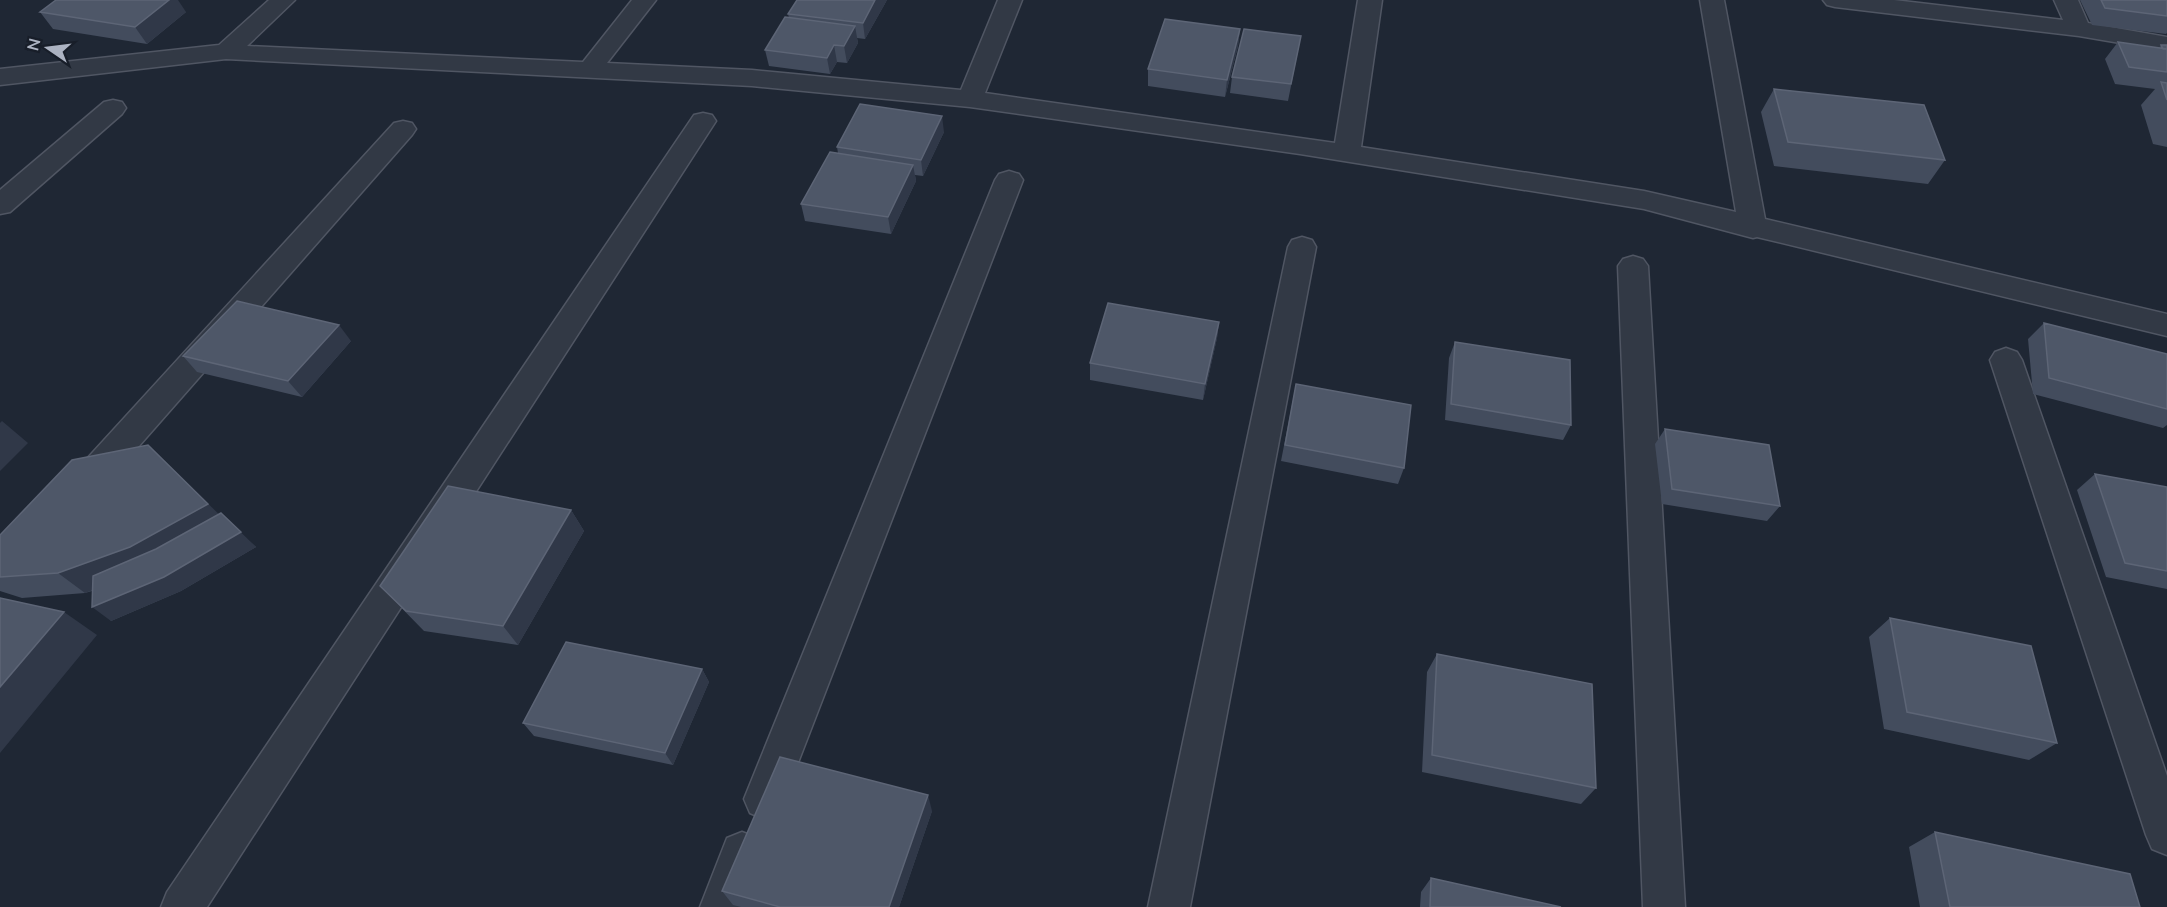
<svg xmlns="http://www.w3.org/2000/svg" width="2167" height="907" viewBox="0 0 2167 907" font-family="Mulish,sans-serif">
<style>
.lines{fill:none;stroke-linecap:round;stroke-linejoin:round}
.minor-casing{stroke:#505663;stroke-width:3}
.minor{fill:#323945;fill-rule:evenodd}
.wall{fill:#434c5d}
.shaded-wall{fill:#303848}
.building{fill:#4e5768;stroke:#5d6576;stroke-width:1.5}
</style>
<rect width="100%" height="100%" fill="#1f2734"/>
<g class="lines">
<g class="minor-casing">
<path id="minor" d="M269,0H295L247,46L583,62L632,0H656L607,63L752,70L961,90L998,0H1022L985,93L1335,143L1358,0H1382L1361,147L1644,191L1736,212L1700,0H1724L1765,219L2167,314V336L1757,237L1753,238L1644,209L1300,154L970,107L752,86L226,59L0,85V69L219,45Z
M1823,0H1894L2063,20L2054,0H2078L2088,23L2167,37V51L2079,36L1835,7L1827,5Z
M113,100L122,102L126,108L122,114L10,212L0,214V190L104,102Z
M703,113L712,115L716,121L207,907H161L167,892L694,115Z
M403,121L412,123L416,129L412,135L96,495L84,499L72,495L67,485L72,475L394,123Z
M1009,171L1019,174L1023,180L784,799L778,813L764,819L750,813L744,799L995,180L999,174Z
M1302,237L1312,240L1316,247L1190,907H1148L1288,247L1292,240Z
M1633,256L1643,259L1648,266L1685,907H1643L1618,266L1623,259Z
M2006,348L2017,352L2022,360L2167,776V855L2152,849L2146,835L1990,360L1995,352Z
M742,832L757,838L763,853L742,907H700L727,838Z"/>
</g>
<use href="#minor" class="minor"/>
</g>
<path class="wall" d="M887,0L865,39L857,38L858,43L847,63L837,62L830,74L769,66L765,50L789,18L788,14Z
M2080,0H2167V33L2166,34L2092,25Z
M40,12H186L147,44L53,29Z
M1240,29L1238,46L1225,97L1148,86V69Z
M1301,36L1288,101L1230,93L1232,77Z
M2118,42L2159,48L2161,45H2167V147L2153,144L2141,105L2155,89L2115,84L2105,59Z
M1774,89L1945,160L1928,184L1774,166L1761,112Z
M944,132L923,176L915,175L916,181L891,234L805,221L801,204L838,153L837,147Z
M1219,322L1217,338L1203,400L1090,380V363Z
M2044,323L2167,354V425L2163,428L2033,394L2028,339Z
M351,341L302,397L197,372L183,356Z
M1455,342L1571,425L1563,440L1445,420L1449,358Z
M1296,384L1404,468L1398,484L1281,461Z
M1665,429L1780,506L1767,521L1662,504L1655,444Z
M2095,474L2167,487V589L2106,577L2077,490Z
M571,510L584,531L518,645L424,631L380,586Z
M219,514L256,547L181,591L111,621L92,591L85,593L22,598L0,591V535Z
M1890,618L2057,743L2029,760L1884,729L1869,637Z
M1437,654L1596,788L1581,804L1422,772L1427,672Z
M702,669L709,682L673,765L534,736L523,723Z
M932,811L899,907H741L733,905L722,891Z
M1935,832L2140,907H1920L1909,847Z
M1431,878L1561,907H1420L1421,892Z"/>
<path class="shaded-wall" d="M169,0H178L186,12L147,44L135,27Z
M875,0H887L865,39L863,23Z
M855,26L858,43L847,63L844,46Z
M1240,29L1238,46L1225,97L1227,80Z
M834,45L837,62L830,74L827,58Z
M942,116L944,132L923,176L921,160Z
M913,165L916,181L891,234L888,217Z
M1219,322L1217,338L1203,400L1205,384Z
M339,325L351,341L302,397L288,381Z
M2,421L28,443L0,471V423Z
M148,445L230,525L155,567L85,593L58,573Z
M571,510L584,531L518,645L503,626Z
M221,513L256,547L181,591L111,621L92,607Z
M64,612L97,635L0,753V687Z
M702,669L709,682L673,765L665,753Z
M928,795L932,811L899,907H889Z"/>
<path class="building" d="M56,0H169L135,27L40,12Z
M797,0H875L863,23L788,14Z
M2101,0H2167V16L2105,8Z
M785,17L855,26L844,46L834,45L827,58L765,50Z
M1165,19L1240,29L1227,80L1148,69Z
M1244,29L1301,36L1291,84L1232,77Z
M2118,42L2167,49V72L2129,67Z
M2161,45H2167V49H2163Z
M2161,82L2167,83V100Z
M1774,89L1924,105L1945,160L1788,142Z
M860,104L942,116L921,160L837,147Z
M830,152L913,165L888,217L801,204Z
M237,301L339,325L288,381L183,356Z
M1108,303L1219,322L1205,384L1090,363Z
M2044,323L2167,354V409L2049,378Z
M1455,342L1570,360L1571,425L1451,404Z
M1296,384L1411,405L1404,468L1285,445Z
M1665,429L1769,445L1780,506L1672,489Z
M148,445L208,504L130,547L58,573L0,577V535L72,460Z
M2095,474L2167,487V571L2125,563Z
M448,486L571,510L503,626L406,611L380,586Z
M221,513L241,532L164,577L92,607L93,576L156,549Z
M0,598L64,612L0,687Z
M1890,618L2031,646L2057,743L1907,712Z
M566,642L702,669L665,753L523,723Z
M1437,654L1592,684L1596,788L1432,755Z
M780,757L928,795L889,907H780L722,891Z
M1935,832L2130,874L2140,907H1950Z
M1431,878L1561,907H1430Z"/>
<g transform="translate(48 48) rotate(284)" stroke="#181e29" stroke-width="4.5" paint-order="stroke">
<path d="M0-4.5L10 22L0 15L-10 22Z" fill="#acb3c2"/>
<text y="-9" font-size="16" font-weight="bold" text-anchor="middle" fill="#acb3c2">N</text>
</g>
</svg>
